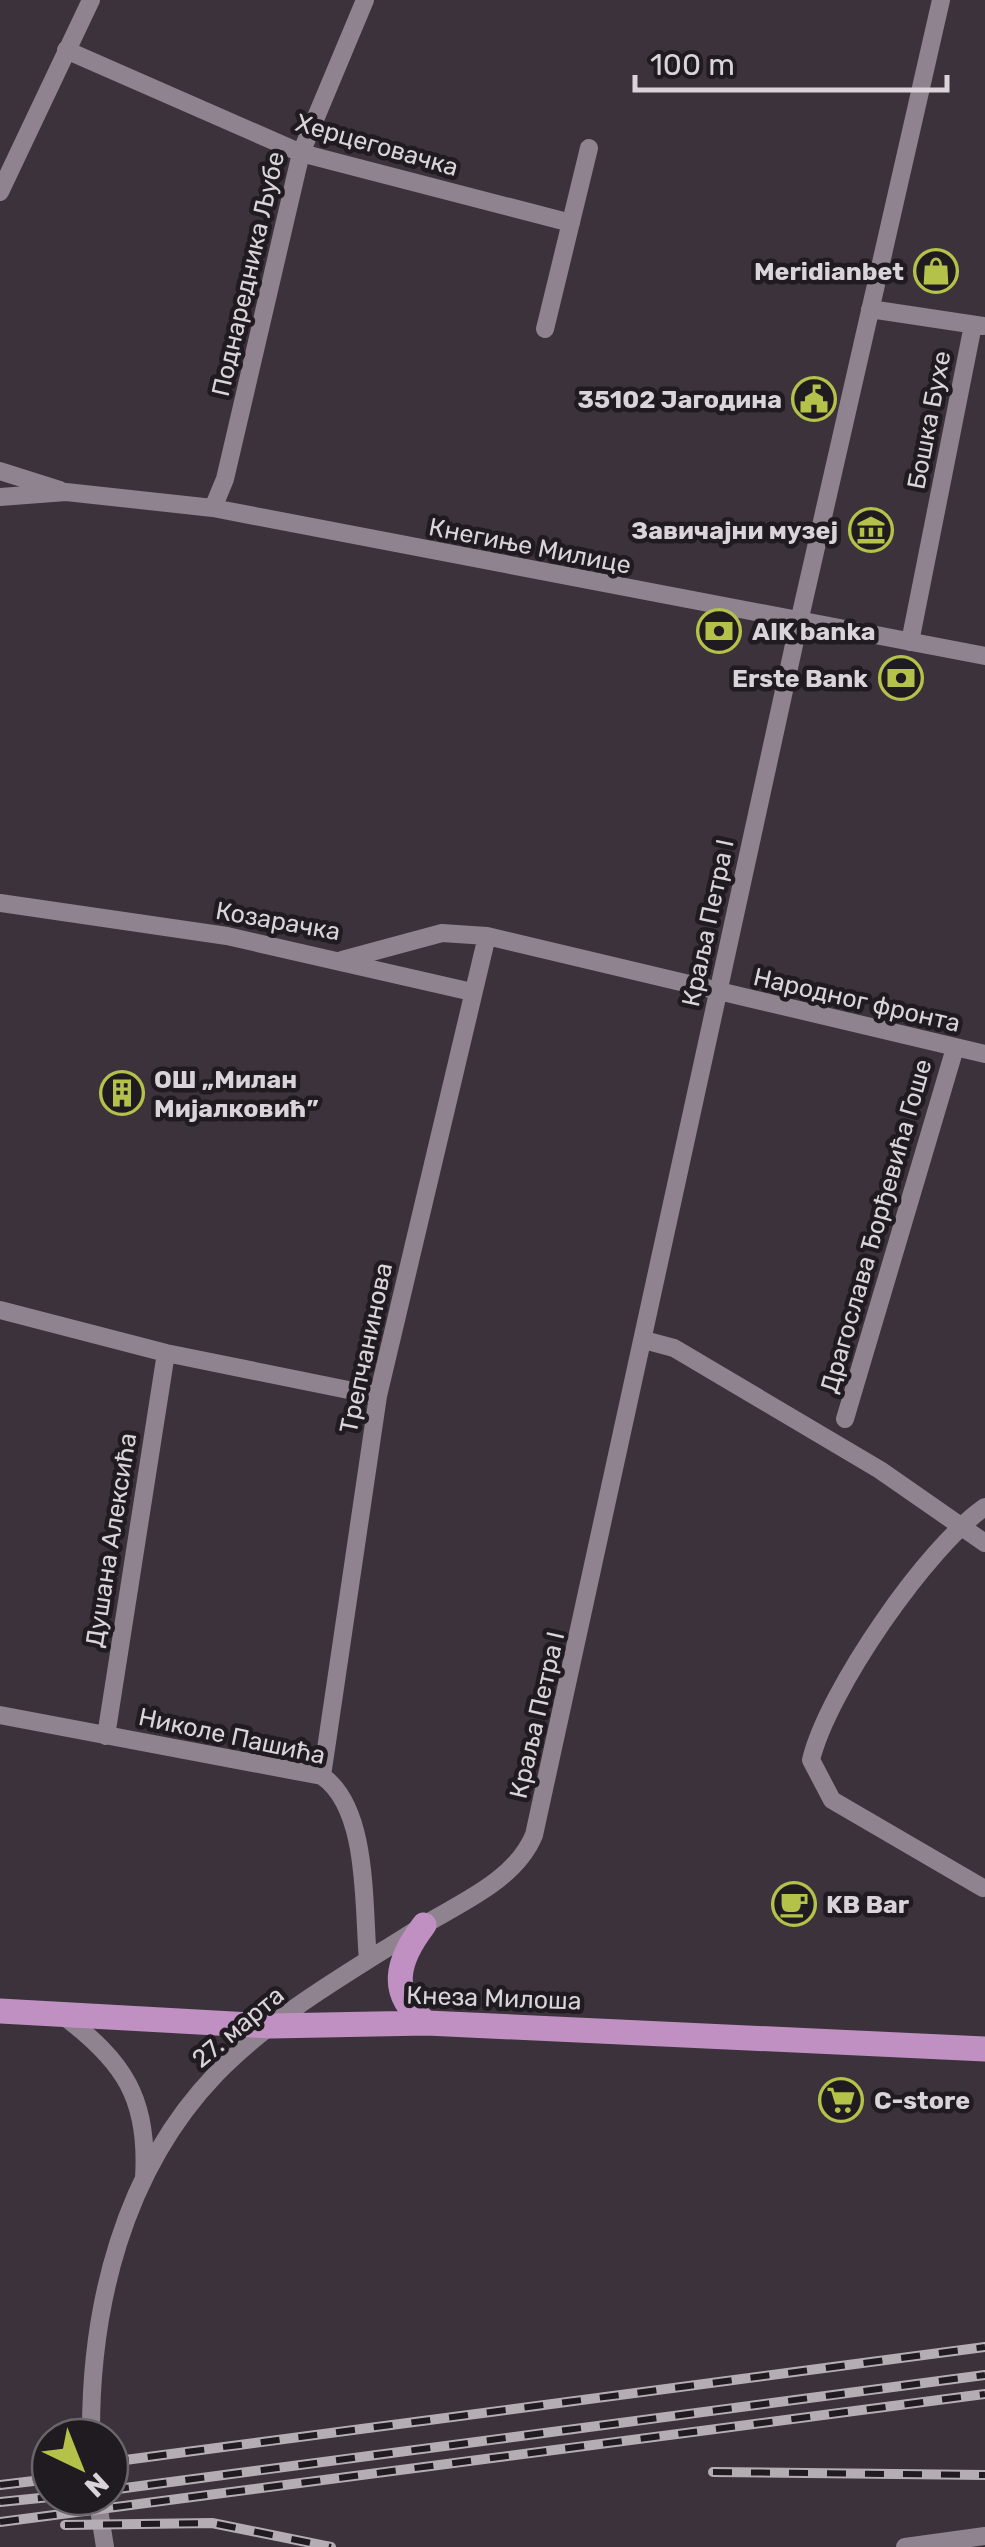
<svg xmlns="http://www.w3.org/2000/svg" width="985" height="2547" viewBox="0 0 985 2547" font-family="Rubik,sans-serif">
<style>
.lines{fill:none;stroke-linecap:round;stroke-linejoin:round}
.minor{stroke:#8e838e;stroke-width:18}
.major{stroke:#bf90c1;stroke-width:25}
.rail-casing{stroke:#b4adb4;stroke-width:10}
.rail{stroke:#201b20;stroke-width:6;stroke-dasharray:19;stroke-linecap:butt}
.labels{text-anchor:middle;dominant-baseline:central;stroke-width:9;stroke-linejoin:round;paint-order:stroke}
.street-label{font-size:25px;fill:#dad4da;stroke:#201b20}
.poi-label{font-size:25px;font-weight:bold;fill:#dad4da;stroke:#201b20;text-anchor:end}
</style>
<rect width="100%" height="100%" fill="#3c323c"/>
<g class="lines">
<path class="minor" d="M66,50L301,153L571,223
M0,192L91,0
M870,309L983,326
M545,329L589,148
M0,471L60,490
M0,497L66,492L213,508L985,656
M213,508L225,479L301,153L365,0
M910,642L973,325
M0,903L227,936L472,992
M342,960L442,933L487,936L985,1054
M0,1310L166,1353L378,1396
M644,1340L674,1348L880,1470L985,1543
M845,1419L955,1048
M0,1715L322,1776C369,1808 363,1906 368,1960
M106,1736L166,1353
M322,1776L378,1396L487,936
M983,1888L832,1800L811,1760C828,1690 927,1547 985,1507
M62,2015C124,2061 149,2099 144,2178
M91,2437C90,2307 123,2171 216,2074C273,2015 350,1972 419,1928C459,1903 515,1881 534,1835L799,622L941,0
M97,2497L105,2547
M905,2547L985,2536"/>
<path class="major" d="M424,1925C398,1959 386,1994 427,2023
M0,2011L271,2026L427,2023L985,2049"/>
<g class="rail-casing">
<path id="rail" d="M110,2462L985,2347
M713,2472L985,2475
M0,2485L50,2479
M110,2490L985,2375
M0,2502L50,2497
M0,2522L985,2394
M65,2525L212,2523L331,2547"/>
</g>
<use href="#rail" class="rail"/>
</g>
<defs>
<g id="shop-ring" transform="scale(2.25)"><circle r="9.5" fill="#201b20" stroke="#b5c24a" stroke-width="1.5"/><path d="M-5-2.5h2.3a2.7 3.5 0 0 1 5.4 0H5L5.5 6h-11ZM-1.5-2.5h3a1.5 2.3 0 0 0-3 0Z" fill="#b5c24a"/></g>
<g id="civic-ring" transform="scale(2.25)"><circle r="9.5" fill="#201b20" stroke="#b5c24a" stroke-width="1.5"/><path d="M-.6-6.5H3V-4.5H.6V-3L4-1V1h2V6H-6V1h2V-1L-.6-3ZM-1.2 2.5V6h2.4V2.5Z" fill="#b5c24a"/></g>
<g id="museum-ring" transform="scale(2.25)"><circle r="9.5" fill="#201b20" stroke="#b5c24a" stroke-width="1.5"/><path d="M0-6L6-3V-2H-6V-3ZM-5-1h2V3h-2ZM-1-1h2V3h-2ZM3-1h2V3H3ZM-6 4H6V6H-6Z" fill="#b5c24a"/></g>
<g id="bank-ring" transform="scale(2.25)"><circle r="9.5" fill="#201b20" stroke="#b5c24a" stroke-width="1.5"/><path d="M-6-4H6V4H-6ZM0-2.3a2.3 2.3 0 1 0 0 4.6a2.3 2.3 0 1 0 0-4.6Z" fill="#b5c24a"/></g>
<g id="building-ring" transform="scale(2.25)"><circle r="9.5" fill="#201b20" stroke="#b5c24a" stroke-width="1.5"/><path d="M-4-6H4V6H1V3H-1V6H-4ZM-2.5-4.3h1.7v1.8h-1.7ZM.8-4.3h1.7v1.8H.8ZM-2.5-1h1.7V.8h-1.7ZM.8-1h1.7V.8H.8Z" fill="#b5c24a"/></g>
<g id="cafe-ring" transform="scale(2.25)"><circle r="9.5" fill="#201b20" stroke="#b5c24a" stroke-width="1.5"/><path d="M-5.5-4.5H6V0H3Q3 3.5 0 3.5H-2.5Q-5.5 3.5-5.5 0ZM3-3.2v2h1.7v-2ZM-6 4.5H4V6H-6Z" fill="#b5c24a"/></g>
<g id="supermarket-ring" transform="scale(2.25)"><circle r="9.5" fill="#201b20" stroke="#b5c24a" stroke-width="1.5"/><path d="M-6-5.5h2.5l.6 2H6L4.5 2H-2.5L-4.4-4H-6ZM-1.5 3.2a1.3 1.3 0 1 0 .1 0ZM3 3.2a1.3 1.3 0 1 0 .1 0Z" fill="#b5c24a"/></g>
</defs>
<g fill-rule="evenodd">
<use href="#shop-ring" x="936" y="271"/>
<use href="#civic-ring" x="814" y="399"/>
<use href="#museum-ring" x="871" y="530"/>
<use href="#bank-ring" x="719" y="631"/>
<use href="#bank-ring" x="901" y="678"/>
<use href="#building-ring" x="122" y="1093"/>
<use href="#cafe-ring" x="794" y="1904"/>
<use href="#supermarket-ring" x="841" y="2100"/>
</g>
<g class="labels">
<g class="street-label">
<text transform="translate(377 145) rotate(16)">Херцеговачка</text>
<text transform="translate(248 274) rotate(-77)">Поднаредника Љубе</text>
<text transform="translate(929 420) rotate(-79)">Бошка Бухе</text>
<text transform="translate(530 546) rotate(11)">Кнегиње Милице</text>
<text transform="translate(278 921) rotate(10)">Козарачка</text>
<text transform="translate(708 923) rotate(-78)">Краља Петра I</text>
<text transform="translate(857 1000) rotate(13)">Народног фронта</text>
<text transform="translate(876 1226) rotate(-74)">Драгослава Ђорђевића Гоше</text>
<text transform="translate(366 1348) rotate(-78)">Трепчанинова</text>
<text transform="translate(111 1540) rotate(-81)">Душана Алексића</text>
<text transform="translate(537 1715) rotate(-77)">Краља Петра I</text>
<text transform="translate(232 1736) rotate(12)">Николе Пашића</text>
<text transform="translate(494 1998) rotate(2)">Кнеза Милоша</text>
<text transform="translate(238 2027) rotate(-40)">27. марта</text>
</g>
<g class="poi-label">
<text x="904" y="271">Meridianbet</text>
<text x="782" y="399">35102 Јагодина</text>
<text x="838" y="530">Завичајни музеј</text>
<text x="752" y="631" text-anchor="start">AIK banka</text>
<text x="868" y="678">Erste Bank</text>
<text x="154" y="1079" text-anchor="start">ОШ „Милан<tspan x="154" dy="29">Мијалковић”</tspan></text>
<text x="826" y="1904" text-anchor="start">KB Bar</text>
<text x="874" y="2100" text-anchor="start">C-store</text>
</g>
</g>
<g transform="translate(80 2467) rotate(137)"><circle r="48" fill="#201b20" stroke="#6a656a" stroke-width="2.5"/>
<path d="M0-8L18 38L0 25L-18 38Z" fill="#b5c24a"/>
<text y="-15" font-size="28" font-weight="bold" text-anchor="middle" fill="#dad4da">N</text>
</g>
<path d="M635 75v15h312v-15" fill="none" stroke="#dad4da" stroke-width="5"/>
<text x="650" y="75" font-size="30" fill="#dad4da" stroke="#201b20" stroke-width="8" paint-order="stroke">100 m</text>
</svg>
